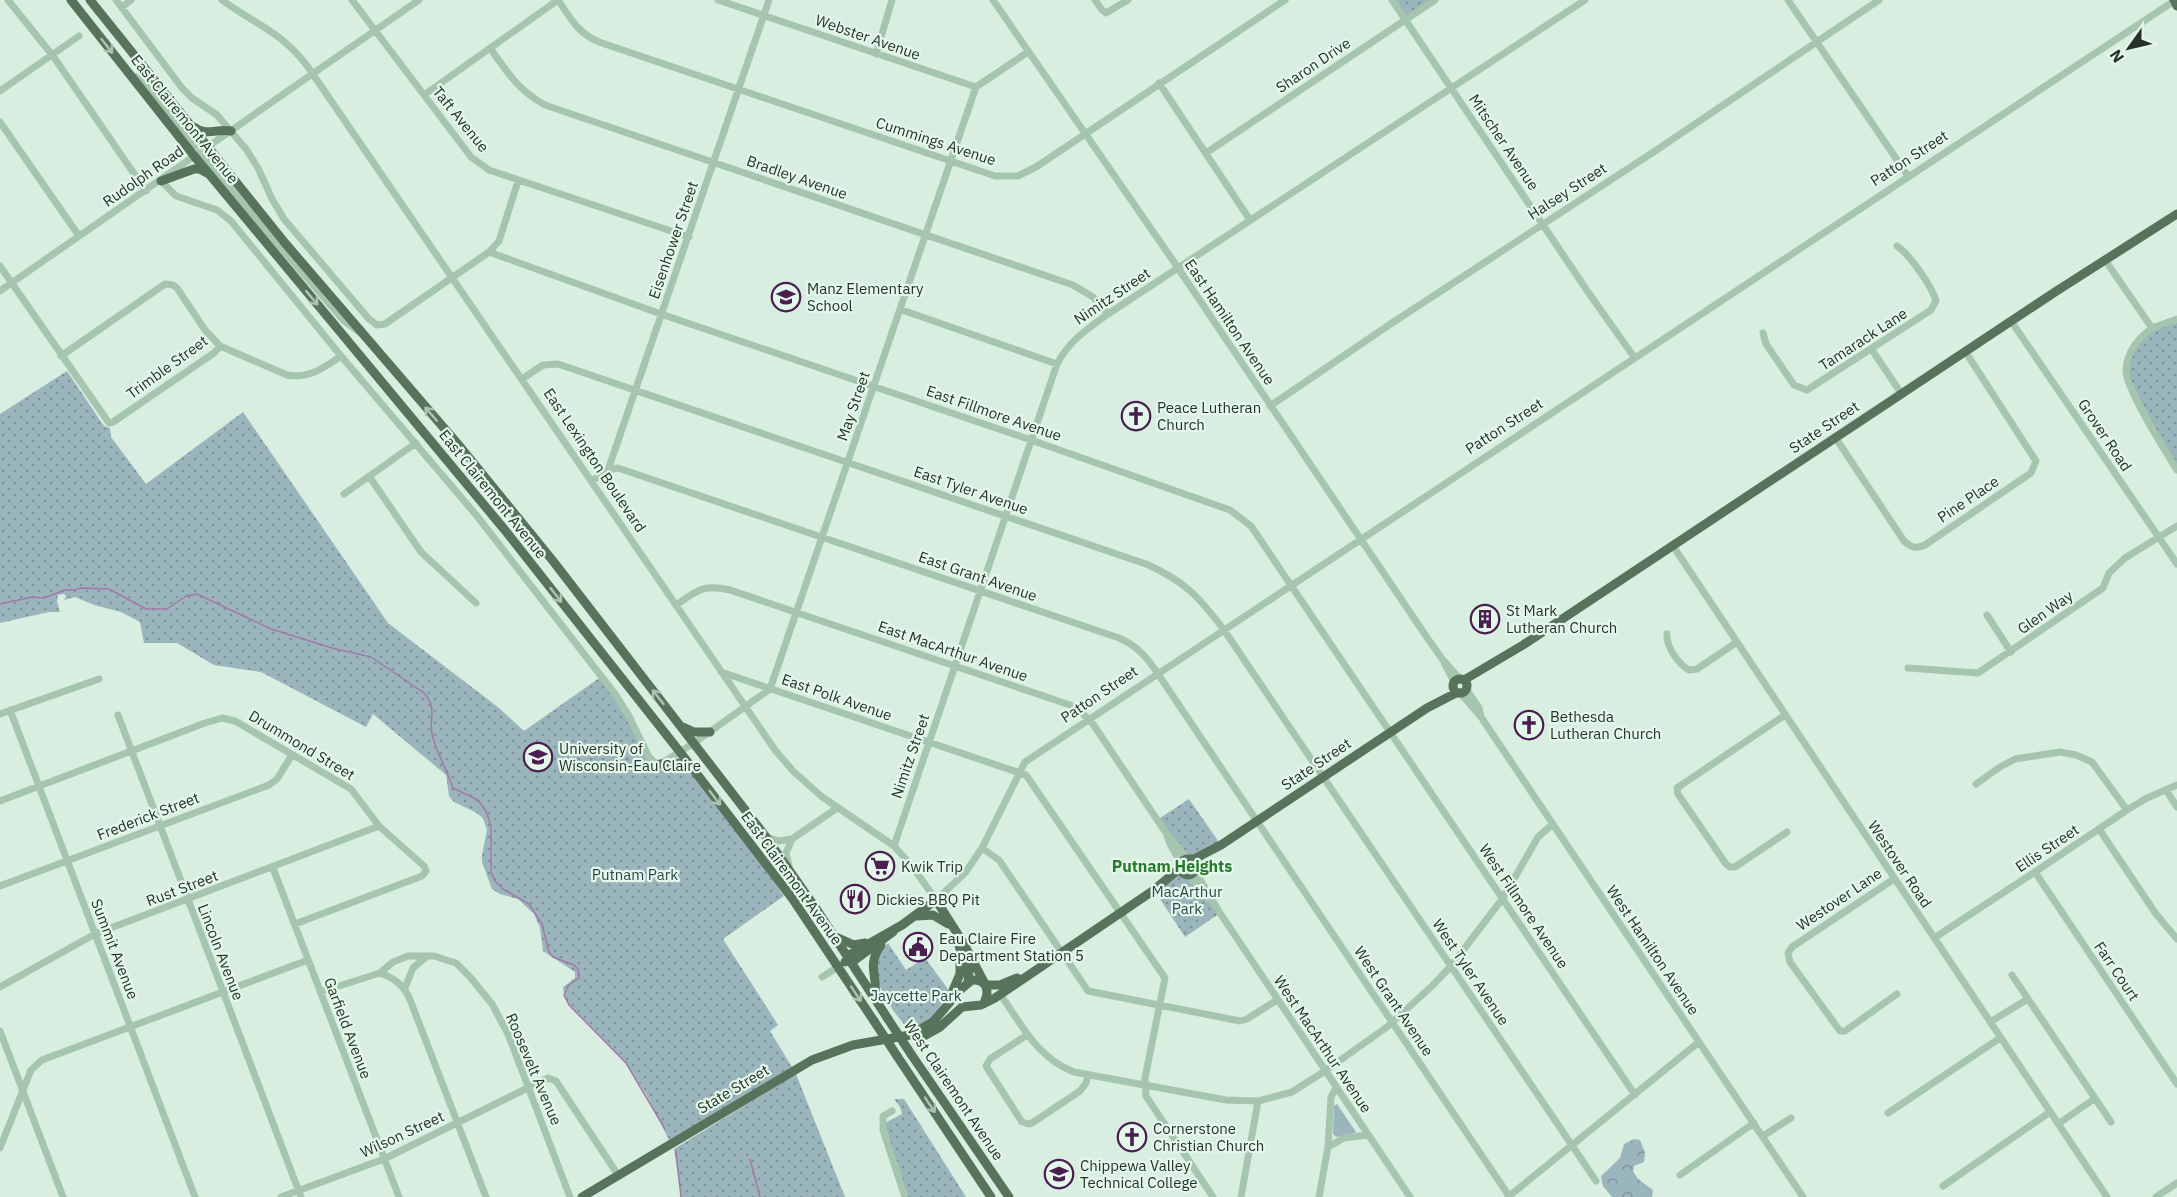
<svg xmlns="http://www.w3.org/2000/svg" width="2177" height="1197" viewBox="0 0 2177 1197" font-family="'IBM Plex Sans',sans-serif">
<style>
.green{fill:#9ab6bc}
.forest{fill:url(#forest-crowns)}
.park{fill:url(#park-dots)}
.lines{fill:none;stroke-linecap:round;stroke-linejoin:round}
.stream{stroke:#a279a9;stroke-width:1.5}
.minor{stroke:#a5c5ae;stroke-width:7}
.major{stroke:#58735c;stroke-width:9}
.major-bridge{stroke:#58735c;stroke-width:9}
.oneway{stroke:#acc2b2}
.labels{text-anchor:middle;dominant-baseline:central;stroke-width:4.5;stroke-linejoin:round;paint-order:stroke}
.street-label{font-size:15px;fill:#263227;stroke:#e4f7eb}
.poi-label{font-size:15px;fill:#263227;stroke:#e4f7eb;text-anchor:start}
.park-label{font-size:15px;fill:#2c474e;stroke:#e4f7eb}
.neighbourhood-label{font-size:16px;font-weight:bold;fill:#267a2b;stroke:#e4f7eb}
</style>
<defs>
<pattern id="forest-crowns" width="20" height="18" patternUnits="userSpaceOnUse" patternTransform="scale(1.5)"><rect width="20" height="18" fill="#9ab6bc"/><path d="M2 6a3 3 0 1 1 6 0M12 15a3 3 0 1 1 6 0" fill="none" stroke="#7d9599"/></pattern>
<pattern id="park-dots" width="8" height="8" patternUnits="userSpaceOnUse" patternTransform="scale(1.5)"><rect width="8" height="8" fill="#9ab6bc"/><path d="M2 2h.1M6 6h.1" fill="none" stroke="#7d9599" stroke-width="1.8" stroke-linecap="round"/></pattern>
</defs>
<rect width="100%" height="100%" fill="#d8eee0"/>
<path class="green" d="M1337,1104L1356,1132L1355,1133L1336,1137L1333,1134L1334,1106Z"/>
<path class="forest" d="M1634,1139L1640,1140L1645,1152L1644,1162L1634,1166L1633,1171L1638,1179L1653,1190L1652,1197H1612L1603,1186L1601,1176L1620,1158L1624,1144Z"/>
<path class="park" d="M1392,0H1435L1405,19Z
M2177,319V470L2126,373L2128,356L2152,328Z
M67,371L104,426L110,428L111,437L146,484L243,412L388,623L499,708L524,731L602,676L615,694L651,760L693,769L784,896L723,939L778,1025L770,1031L792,1067L669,1140L646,1094L626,1063L569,1005L564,995L563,987L575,978V972L543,951L540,928L534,914L518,899L500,894L492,889L482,862V855L487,830L483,818L475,812L454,802L449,796L446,775L373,714L366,727L261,672L214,665L177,643H144L140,622L121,612L94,605L75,597L64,600L66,596L64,594L58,595L57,601L60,612H49L0,623V414Z
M1189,799L1221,845L1198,864L1196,869L1220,913L1185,937L1154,890L1180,868L1157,820Z
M888,943L906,970L925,958L948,989C941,1008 930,1026 908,1029C888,1005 861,971 888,943Z
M796,1074L845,1197H681L674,1149Z
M894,1099H904L966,1197H907L885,1125V1123L902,1114L900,1107Z"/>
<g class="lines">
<path class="stream" d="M0,604L32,597L44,598L65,590H74L81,588L109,589L146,609H167L186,596L197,594L271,629L332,648L371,657L424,693C439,710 427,720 433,738C438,755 447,770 453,788L478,800L486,811L491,826V872L495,881L503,889L529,904L542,924L549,952L553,957L574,965L578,969L579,978L569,985L564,995L569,1005L626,1063L665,1129
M676,1151L681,1197
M750,1159L760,1197"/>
<path class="minor" d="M8,0L53,56L146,191
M116,0L182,88L192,98L217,115L246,149L258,168L272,199L284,219L369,319L377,325L385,324L489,252L499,241L518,181
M222,0C256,25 281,31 308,67L775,750L793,771L821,796L894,846L912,866L936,900L965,873L982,848L1025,762L2174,1
M352,0L471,157L489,170L689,237
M558,0C571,19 578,33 599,42L995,176H1018L1036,167L1285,0
M718,0L976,87
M993,0L1174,262L1428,639L1443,660L1454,682
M1095,0L1102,10L1106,13L1128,0
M1392,0L1588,292L1634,357
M1788,0L1908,176
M122,7L131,0
M490,48C508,73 518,90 545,105L1073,285L1093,297L1108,314
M876,54L892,0
M136,77L146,86L196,146L207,147
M1159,83L1250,220
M0,91L79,36
M424,95L558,0
M0,122L79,236
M1206,153L1435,0
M195,157H203L208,161L240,200L344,321L359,332
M161,181L176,196L217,210L231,221L341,356L477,516L615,694L629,716L649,757L654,762L660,764L694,743L770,689L976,87L1028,52
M489,252L661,314L1031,440L1230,510L1251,526L1635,1095
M2105,260L2152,328L2177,319
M0,266L109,423L113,422L214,353L220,346L287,375C310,379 323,368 341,356
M0,291C140,195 279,97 419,0
M902,310L1057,364
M2011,321L2177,564
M2152,328C2138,339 2127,351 2126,370C2125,388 2166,452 2177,470
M1763,333L1766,344L1794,385L1807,390L1931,310L1936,301C1932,286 1909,254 1897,246
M1872,350L1901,393
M61,356L165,284L173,285L177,288L205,330L220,346
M522,379L543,365L558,364L1146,564C1185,581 1199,597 1224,630L1596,1181
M1270,406L1389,325L1655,151L1879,0
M1835,437L1904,541C1912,548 1916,549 1925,545L2031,473L2036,461L1965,351
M608,470L618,468L1119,638C1135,645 1144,654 1154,668L1509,1196
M369,476L421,552L476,603
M592,481L608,470L769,0
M344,494L416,443
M1673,546L2107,1197
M676,605C698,590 703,584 730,590L1076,707L1093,724L1166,833L1188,859
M1987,615L2011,652
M1667,634C1666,646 1678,664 1689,670L1697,669L1737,642
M1445,662L1460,679
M1908,668L1978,673L2103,588L2109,573L2125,558L2177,526
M721,672L1026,775L1165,978L1145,1078L1146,1096L1213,1197
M1467,690L1479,708L1481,717
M1461,694L1481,717L1803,1197
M10,710L195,1197
M0,714L99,679
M118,715L301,1197
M1785,715L1677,788L1678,794L1726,864L1730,867H1735L1787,832
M1976,784L2000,767L2015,759L2060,752L2076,755L2092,762L2127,810
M2166,790L2177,807
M0,801L205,723L222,718L235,721L351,789L379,826L424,866L426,871L422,876L295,924
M2099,829L2156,914L2177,939
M1167,836L1171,846L1181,863
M767,837L778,841L792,839L837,808
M894,846L1057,364C1069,341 1087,329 1108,314L1585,0
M982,848L999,860L1088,991L1240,1021L1247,1019L1277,1000
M789,866L786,853L792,839
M273,868L399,1197
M1195,871L1220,913L1410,1197
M2035,872L2177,1084
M1189,875L1208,899
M1894,879L1792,947L1788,953L1790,962L1840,1031H1845L1897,994
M0,886L269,785L277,779L292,755
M1934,938L2035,872L2127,810L2147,798L2177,785
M380,973C394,978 402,984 409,997L486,1197
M2012,975L2111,1122
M822,977L838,967
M0,987L95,934L379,826
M405,988L413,968L427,956
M320,992L380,973L393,962L408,956H434L456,963L470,977L492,1004L508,1034L570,1197
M1000,994C1022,1025 1037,1058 1074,1072L1226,1100L1258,1101L1292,1092L1325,1071L1387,1027L1432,986L1451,966L1503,898L1538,837L1553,824
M1990,1022L2028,999
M0,1031L63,1197
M1027,1035L990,1059L986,1066L1022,1122L1029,1124L1032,1123L1080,1091L1086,1083L1088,1075
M892,1111L883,1116V1130L905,1197
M1888,1113L2000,1038
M2058,1124L2094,1099
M1763,1136L1791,1118
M1328,1147L1344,1138L1368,1135
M0,1148L31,1070L42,1060L308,960
M1680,1175L1754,1123
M1943,1186L2050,1112
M281,1197L384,1159L548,1078L556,1081L618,1175
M1241,1197L1258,1101
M1319,1197L1328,1147L1331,1097L1336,1088
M1508,1197L1699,1042
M2156,1197L2177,1183"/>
<path class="major" d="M71,0L195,157L504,529L680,752L792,898L874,1021
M90,0L285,243L462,449L553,561L766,837L815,907L888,1019
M2174,0L2177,6
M194,127C207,137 217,128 231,131
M161,181L194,169H200L207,173
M1453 686a7 7 0 1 1 14 0a7 7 0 1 1-14 0Z
M1464,680L1523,645L2055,292L2177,214
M683,727L694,732H710
M660,764L680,763L690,767
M1180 867a8 8 0 1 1 16 0a8 8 0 1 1-16 0Z
M1192,860L1221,845L1427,708L1456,693
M917,916L933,915L948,924
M836,937L854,945L865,943
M959,946L969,970L968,982
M849,959L855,960L893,932
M845,962L851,954L902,925L936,900L964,944L984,982
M986,985H1000L1017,978
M951,995L960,974V954
M874,999C880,978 865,967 881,945
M912,1034L933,1022L961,989L972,980C987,979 990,991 984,1003
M911,1054L1009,1197
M897,1056L991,1197
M582,1197L812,1060L853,1045L910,1035L924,1036L940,1027L962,1007L981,1005L995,998L1154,890L1180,868"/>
<path class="major-bridge" d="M888,1019L911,1054
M874,1021L897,1056"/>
</g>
<defs><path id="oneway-shaft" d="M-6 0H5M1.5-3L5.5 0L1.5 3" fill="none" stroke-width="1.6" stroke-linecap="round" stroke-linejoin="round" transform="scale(1.5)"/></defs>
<g class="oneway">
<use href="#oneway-shaft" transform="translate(107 46) rotate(52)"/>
<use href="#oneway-shaft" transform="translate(312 298) rotate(50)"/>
<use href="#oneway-shaft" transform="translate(431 414) rotate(-131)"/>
<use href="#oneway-shaft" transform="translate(556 595) rotate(52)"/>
<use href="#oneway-shaft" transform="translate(658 697) rotate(-128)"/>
<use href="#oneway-shaft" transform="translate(715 798) rotate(53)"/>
<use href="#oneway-shaft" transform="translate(856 994) rotate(57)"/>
<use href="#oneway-shaft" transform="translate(930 1105) rotate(56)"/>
</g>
<defs>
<g id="school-ring" transform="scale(1.5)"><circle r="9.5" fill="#e4f7eb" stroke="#4a1f4f" stroke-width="1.5"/><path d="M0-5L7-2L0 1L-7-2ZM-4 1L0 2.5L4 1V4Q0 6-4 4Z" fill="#4a1f4f"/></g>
<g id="church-ring" transform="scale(1.5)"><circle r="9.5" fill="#e4f7eb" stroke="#4a1f4f" stroke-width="1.5"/><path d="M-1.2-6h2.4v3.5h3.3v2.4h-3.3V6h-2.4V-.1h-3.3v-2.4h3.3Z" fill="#4a1f4f"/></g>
<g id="building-ring" transform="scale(1.5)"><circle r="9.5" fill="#e4f7eb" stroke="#4a1f4f" stroke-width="1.5"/><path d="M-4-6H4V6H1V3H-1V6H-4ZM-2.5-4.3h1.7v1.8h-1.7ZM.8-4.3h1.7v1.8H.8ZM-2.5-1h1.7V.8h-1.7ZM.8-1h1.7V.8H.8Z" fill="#4a1f4f"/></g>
<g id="university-ring" transform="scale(1.5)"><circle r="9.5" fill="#e4f7eb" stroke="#4a1f4f" stroke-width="1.5"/><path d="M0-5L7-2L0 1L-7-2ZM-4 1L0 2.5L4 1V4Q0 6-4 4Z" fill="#4a1f4f"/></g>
<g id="supermarket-ring" transform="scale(1.5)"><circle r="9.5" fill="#e4f7eb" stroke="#4a1f4f" stroke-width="1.5"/><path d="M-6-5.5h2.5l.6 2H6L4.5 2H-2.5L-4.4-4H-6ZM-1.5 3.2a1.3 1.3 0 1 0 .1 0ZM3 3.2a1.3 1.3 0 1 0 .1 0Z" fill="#4a1f4f"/></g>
<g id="restaurant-ring" transform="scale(1.5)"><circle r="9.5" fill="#e4f7eb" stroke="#4a1f4f" stroke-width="1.5"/><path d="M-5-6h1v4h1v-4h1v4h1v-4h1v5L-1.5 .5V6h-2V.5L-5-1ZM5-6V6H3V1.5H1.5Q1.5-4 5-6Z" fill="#4a1f4f"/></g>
<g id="civic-ring" transform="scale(1.5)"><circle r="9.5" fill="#e4f7eb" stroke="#4a1f4f" stroke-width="1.5"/><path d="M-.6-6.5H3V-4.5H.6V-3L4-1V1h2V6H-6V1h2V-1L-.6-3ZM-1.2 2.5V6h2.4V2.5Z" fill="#4a1f4f"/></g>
</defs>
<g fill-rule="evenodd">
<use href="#school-ring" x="786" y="297"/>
<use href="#church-ring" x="1136" y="416"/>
<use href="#building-ring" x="1485" y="619"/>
<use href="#church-ring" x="1529" y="725"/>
<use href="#university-ring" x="538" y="757"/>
<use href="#supermarket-ring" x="880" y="866"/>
<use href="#restaurant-ring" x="855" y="899"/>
<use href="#civic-ring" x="918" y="947"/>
<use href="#church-ring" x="1132" y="1137"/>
<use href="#university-ring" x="1059" y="1174"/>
</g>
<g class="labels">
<g class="street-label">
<text transform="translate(868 37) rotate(19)">Webster Avenue</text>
<text transform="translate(1313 65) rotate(-34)">Sharon Drive</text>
<text transform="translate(185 119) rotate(51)">East Clairemont Avenue</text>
<text transform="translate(461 119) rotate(51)">Taft Avenue</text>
<text transform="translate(936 141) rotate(18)">Cummings Avenue</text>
<text transform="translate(1504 142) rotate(56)">Mitscher Avenue</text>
<text transform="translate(1909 158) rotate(-33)">Patton Street</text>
<text transform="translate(143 176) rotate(-35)">Rudolph Road</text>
<text transform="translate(797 177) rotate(19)">Bradley Avenue</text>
<text transform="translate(1567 191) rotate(-33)">Halsey Street</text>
<text transform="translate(673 240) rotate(-71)">Eisenhower Street</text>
<text transform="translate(1112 296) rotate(-34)">Nimitz Street</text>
<text transform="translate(1230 322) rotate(56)">East Hamilton Avenue</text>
<text transform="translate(1863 339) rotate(-33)">Tamarack Lane</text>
<text transform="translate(167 367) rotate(-36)">Trimble Street</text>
<text transform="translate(853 406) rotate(-71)">May Street</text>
<text transform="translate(994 413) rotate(19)">East Fillmore Avenue</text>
<text transform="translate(1504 426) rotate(-33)">Patton Street</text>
<text transform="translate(1824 427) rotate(-34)">State Street</text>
<text transform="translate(2105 435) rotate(56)">Grover Road</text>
<text transform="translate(595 460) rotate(56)">East Lexington Boulevard</text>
<text transform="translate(971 490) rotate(19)">East Tyler Avenue</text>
<text transform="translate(493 494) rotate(51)">East Clairemont Avenue</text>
<text transform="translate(1968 499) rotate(-34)">Pine Place</text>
<text transform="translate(978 576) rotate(19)">East Grant Avenue</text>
<text transform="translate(2045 612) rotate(-35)">Glen Way</text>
<text transform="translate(953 651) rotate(19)">East MacArthur Avenue</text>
<text transform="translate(1099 694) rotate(-34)">Patton Street</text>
<text transform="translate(837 697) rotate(19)">East Polk Avenue</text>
<text transform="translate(302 745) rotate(31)">Drummond Street</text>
<text transform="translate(910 756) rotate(-71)">Nimitz Street</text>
<text transform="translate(1316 764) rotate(-34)">State Street</text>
<text transform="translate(148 816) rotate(-21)">Frederick Street</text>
<text transform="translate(2047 848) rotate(-34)">Ellis Street</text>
<text transform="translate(1900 864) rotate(56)">Westover Road</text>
<text transform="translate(792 878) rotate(54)">East Clairemont Avenue</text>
<text transform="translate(182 888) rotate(-21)">Rust Street</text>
<text transform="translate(1839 899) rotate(-34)">Westover Lane</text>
<text transform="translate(1524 906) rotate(56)">West Fillmore Avenue</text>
<text transform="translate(115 949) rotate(69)">Summit Avenue</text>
<text transform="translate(1653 950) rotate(56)">West Hamilton Avenue</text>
<text transform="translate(221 952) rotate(69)">Lincoln Avenue</text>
<text transform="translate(2117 971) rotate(56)">Farr Court</text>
<text transform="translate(1471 972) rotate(56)">West Tyler Avenue</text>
<text transform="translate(1394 1001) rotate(56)">West Grant Avenue</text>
<text transform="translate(348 1028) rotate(69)">Garfield Avenue</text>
<text transform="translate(1323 1044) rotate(56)">West MacArthur Avenue</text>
<text transform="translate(534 1069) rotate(67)">Roosevelt Avenue</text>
<text transform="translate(733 1089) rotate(-31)">State Street</text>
<text transform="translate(954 1090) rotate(56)">West Clairemont Avenue</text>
<text transform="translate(402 1134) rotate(-25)">Wilson Street</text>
</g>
<g class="poi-label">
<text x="807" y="288">Manz Elementary<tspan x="807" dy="17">School</tspan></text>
<text x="1157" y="407">Peace Lutheran<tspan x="1157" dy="17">Church</tspan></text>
<text x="1506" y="610">St Mark<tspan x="1506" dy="17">Lutheran Church</tspan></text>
<text x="1550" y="716">Bethesda<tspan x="1550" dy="17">Lutheran Church</tspan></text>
<text x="559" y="748">University of<tspan x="559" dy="17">Wisconsin-Eau Claire</tspan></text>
<text x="901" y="866">Kwik Trip</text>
<text x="876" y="899">Dickies BBQ Pit</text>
<text x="939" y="938">Eau Claire Fire<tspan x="939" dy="17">Department Station 5</tspan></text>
<text x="1153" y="1128">Cornerstone<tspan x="1153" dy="17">Christian Church</tspan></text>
<text x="1080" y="1165">Chippewa Valley<tspan x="1080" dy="17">Technical College</tspan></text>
</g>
<g class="park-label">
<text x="635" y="874">Putnam Park</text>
<text x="1187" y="891">MacArthur<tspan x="1187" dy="17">Park</tspan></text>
<text x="916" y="995">Jaycette Park</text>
</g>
<g class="neighbourhood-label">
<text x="1172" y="866">Putnam Heights</text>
</g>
</g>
<g transform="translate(2129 48) rotate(236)" stroke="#e4f7eb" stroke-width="4.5" paint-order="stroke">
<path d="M0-4.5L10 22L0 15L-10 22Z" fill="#263227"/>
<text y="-9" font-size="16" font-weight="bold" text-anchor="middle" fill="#263227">N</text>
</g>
</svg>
